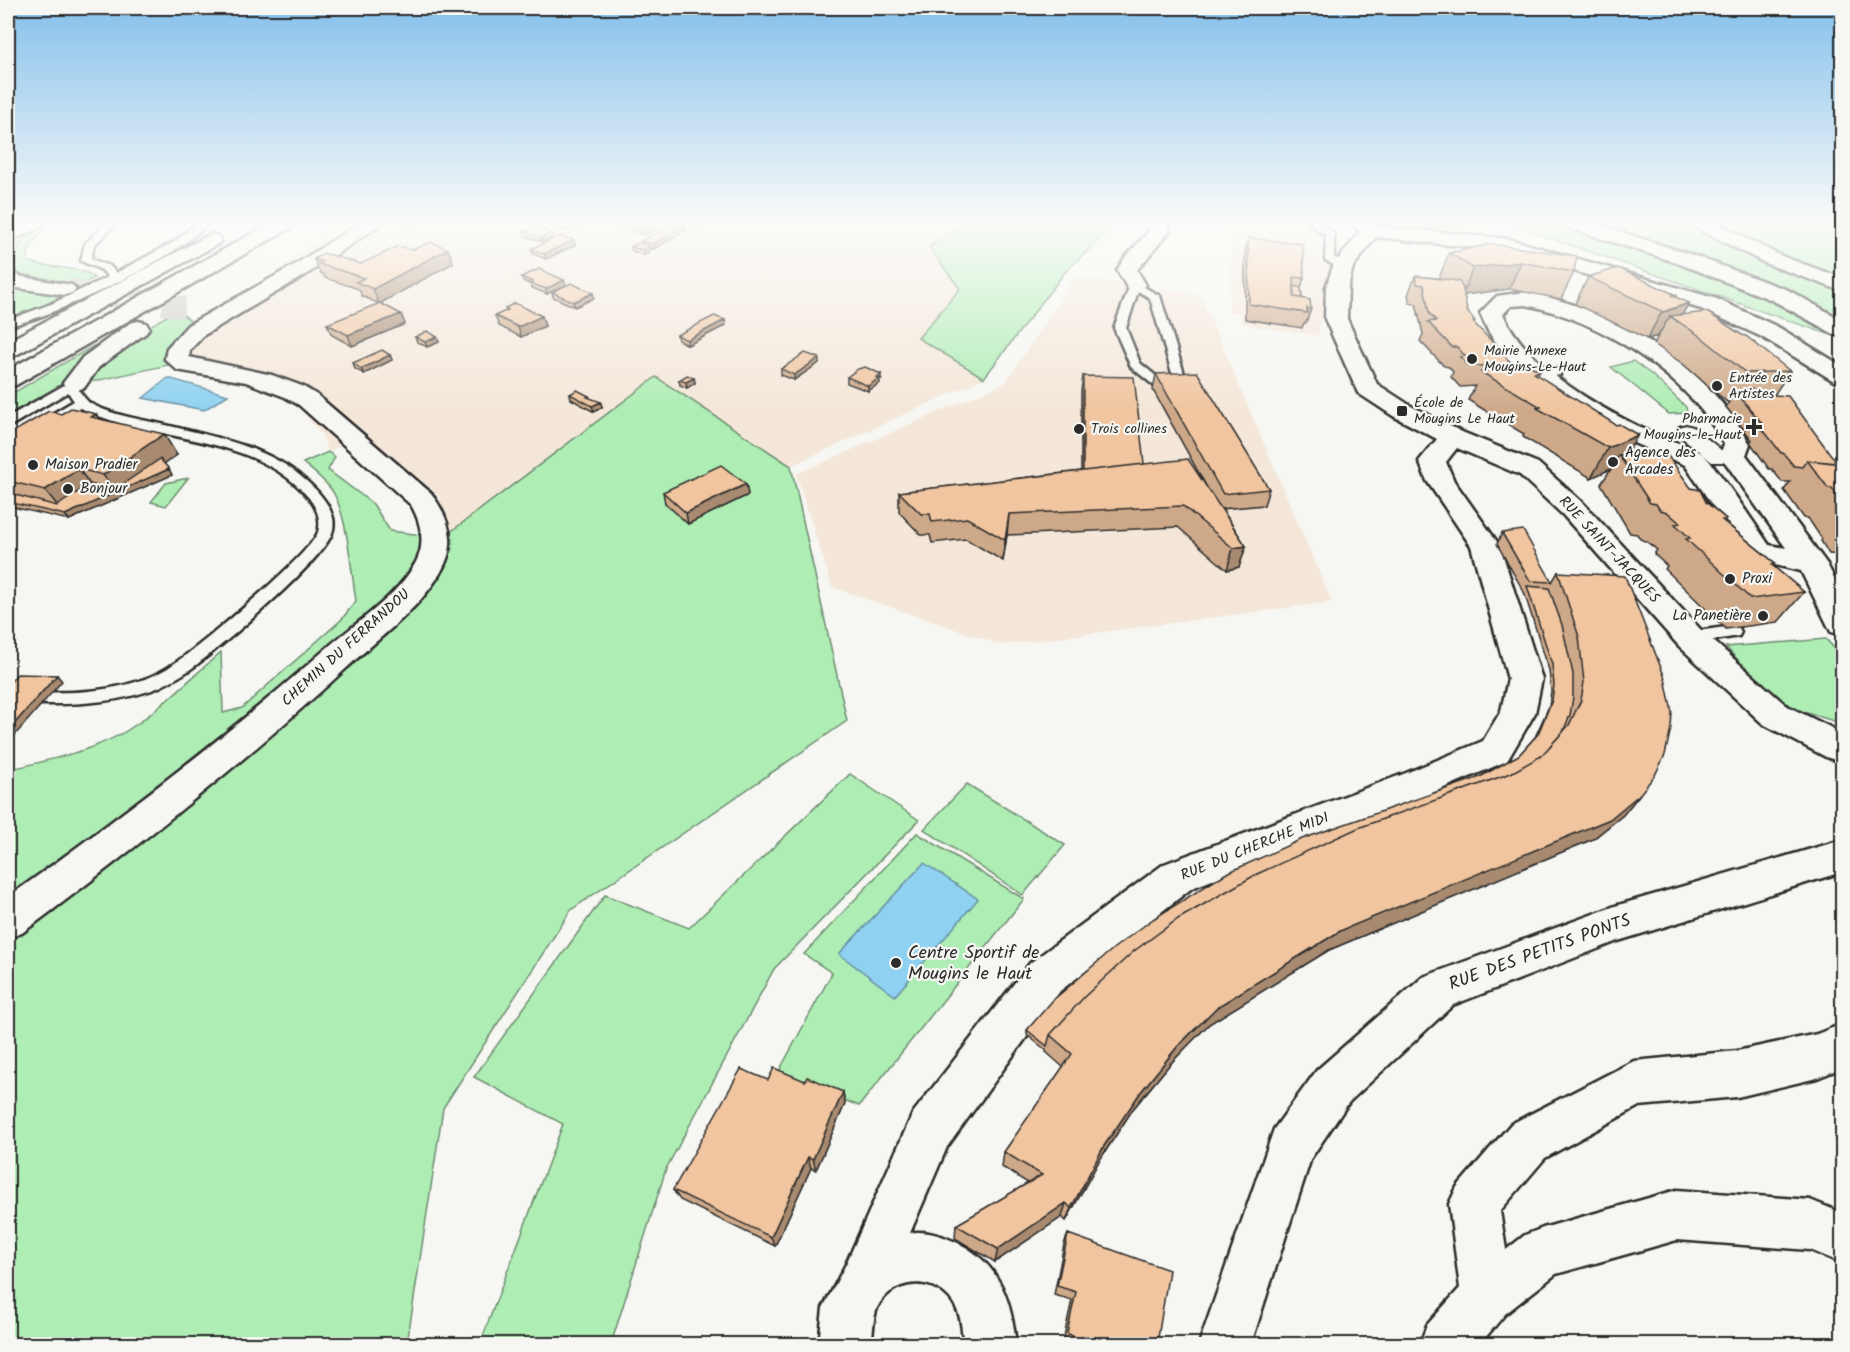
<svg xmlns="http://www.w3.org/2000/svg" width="1850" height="1352" viewBox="0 0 1850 1352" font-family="Kalam,sans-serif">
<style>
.built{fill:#f4e7d9}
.green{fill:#aeedb4;stroke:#6c8c70;stroke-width:1.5}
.water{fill:#8fd1f0;stroke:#678fa1;stroke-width:1.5}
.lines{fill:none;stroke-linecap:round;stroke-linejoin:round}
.minor-tunnel{stroke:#cdcdca;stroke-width:22;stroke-dasharray:22 11;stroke-linecap:butt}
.service-casing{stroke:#2b2b2b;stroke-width:5}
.pedestrian-casing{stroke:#2b2b2b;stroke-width:4}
.minor-casing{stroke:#2b2b2b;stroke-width:5}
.motorway-casing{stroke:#2b2b2b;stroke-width:5}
.service{fill:#f6f6f2;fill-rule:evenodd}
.pedestrian{fill:#f6f6f2;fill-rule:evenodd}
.minor{fill:#f6f6f2;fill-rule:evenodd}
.motorway{fill:#f6f6f2;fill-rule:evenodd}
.wall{fill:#cea989;stroke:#2b2b2b;stroke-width:1.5}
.shaded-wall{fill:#a88a6f;stroke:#2b2b2b;stroke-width:1.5}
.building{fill:#f0c59f;stroke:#2b2b2b;stroke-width:1.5}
.poi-dot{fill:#2b2b2b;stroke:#f6f6f2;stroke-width:2}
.labels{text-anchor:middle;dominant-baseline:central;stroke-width:4.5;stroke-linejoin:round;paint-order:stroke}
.far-poi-label{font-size:14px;fill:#2b2b2b;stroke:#f6f6f2;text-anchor:start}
.poi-label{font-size:15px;fill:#2b2b2b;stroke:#f6f6f2;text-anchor:start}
.street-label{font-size:15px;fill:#2b2b2b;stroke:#f6f6f2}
.near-poi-label{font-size:18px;fill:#2b2b2b;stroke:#f6f6f2;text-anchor:start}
.near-street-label{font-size:18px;fill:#2b2b2b;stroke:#f6f6f2}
</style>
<rect width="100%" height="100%" fill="#f6f6f2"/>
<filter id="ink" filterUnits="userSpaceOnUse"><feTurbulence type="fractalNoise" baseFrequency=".0167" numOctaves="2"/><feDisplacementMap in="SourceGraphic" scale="12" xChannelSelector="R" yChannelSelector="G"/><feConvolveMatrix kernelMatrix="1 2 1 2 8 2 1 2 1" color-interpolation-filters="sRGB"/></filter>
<g filter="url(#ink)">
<path class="built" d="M334,223H967L929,246L960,289L919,338L984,378L791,466L656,377L449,533L439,497L364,434L328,452L322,435L290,397L257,385L181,372L163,360L173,338L202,320L251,294Z
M1207,223H1307L1318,235L1320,261L1330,270L1318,336L1241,324V313L1229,312L1232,232L1211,227Z
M1376,223H1480L1488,237L1390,230Z
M1075,277L1200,295L1332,602L1001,645L832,587L796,474L1005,383Z"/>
<path class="green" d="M44,223H52C42,233 26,246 28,261C43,268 87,267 94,278L43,306L8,318V287L56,294L74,284L18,274L13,267C14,244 27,236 44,223Z
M967,223H1117L1065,272L984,378L918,338L960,289L929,247Z
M1513,223H1842V339L1515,226Z
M170,314L185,316L191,322L190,326C177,334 165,343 163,360L168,365L86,383C102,353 142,331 170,314Z
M104,342L57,388L8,416V396L93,346Z
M1633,361L1652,375L1686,407L1687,413L1669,414L1611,367Z
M656,377L791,466L847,721L571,910L443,1108L407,1344H8V768H16C57,758 102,749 137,724C167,703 194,675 221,652L223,713L242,708L341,620L356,601C351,571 348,518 333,492C326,481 314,472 303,463L328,452L335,457L328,470L373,504L390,531L422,535L449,533Z
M188,478L166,506L151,502L166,483Z
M1826,639L1842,657V721L1837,722L1798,710L1765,690L1726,647Z
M850,774L919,820L774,969L666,1169L611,1344H480L563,1124L474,1077L605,895L689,928Z
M967,784L1065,845L1023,895L924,829Z
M917,833L1024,899L859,1106L778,1073L832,973L804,954Z"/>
<path class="water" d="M168,378L228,395L204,410L143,398Z
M924,863L978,899L895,996L839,954Z"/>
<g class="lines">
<path class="minor-tunnel" d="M65,289L188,308"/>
<g class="service-casing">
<path id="service" d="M106,223H117L94,245L91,259L110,266L116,273L174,242L197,223H208C180,257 52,318 8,326V320L51,304L108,277L102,270L81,261L85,244Z
M1309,223H1320L1334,233V257L1347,264V268H1339L1325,260L1326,236Z
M1135,282L1160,296L1186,380L1256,494L1248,504H1232L1218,498L1162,392L1131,367L1114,328L1130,285ZM1138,291L1150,298L1174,380L1242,494L1239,496L1228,492L1173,390L1140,363L1126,328Z
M1556,368L1560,369V375L1540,379L1534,375L1536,372Z
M75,379L81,383L79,391C83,395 86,401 91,404C114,416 145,420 170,426C216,437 268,447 304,479C316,489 327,500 332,515C334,520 334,527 332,533C323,561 217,651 188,671C177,678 165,685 152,690C105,706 57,705 8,703V691C51,693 97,695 139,681C152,677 164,671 175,663C199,647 311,554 318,532C322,520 316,507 309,498C252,431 152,444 80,408L8,449V440L74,401L68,392L12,425L8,426V417Z
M1733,626L1739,628L1741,632L1739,636L1690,644L1684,642L1682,638L1684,634L1690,632Z"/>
</g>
<g class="pedestrian-casing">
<path id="pedestrian" d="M1686,425L1693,427L1726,454L1729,458L1726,462H1712L1679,435L1677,431L1679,427Z"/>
</g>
<g class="minor-casing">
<path id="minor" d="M19,223H45L42,227L8,242V229Z
M360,223H383L307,274L204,335L190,350L189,357L272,375L302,386L317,395L431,493C444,511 455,533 448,556C434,598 383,634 352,663C247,760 136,848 22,933L8,938V897C118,819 226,737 328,647C357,622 397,597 416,562C426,544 421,522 411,505L299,405L285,397L246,382L177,370L165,359L167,348L188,325L293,266Z
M1149,223H1169V232L1137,270L1146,285L1142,289L1135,291L1128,289L1117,270L1124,259L1149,231Z
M1352,223H1373L1376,226L1509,239L1717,299L1778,327L1842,366V383L1834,381L1762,337L1701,309L1507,251L1376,237L1353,267L1348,287L1347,319L1377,384L1411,406L1462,432L1538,463L1583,503L1701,630L1787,706L1842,733V759L1838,761L1826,757L1763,724L1679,646L1563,515L1520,475L1457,448L1446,462L1454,481L1500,546L1542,679L1535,713L1507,761L1432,793L1192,888L1060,991L947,1147L910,1233C923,1230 940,1235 951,1240C998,1259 1011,1298 1016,1344H964C962,1334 962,1322 958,1312C946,1280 904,1273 882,1300C872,1312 874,1329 871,1344H819L823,1308L846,1264L913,1113L1030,963L1164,864L1406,773L1483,741L1501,711L1508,679L1471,546L1427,481L1419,461L1437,439L1393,416L1358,393L1325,319L1326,287L1333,266L1360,232Z
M1563,223H1593L1689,254L1788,290L1842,320V336L1834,334L1772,300L1675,262L1566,227Z
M1691,223H1716L1781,256L1842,278V291L1767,264L1694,227Z
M8,272L23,277L72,285L76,289L72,293L65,295L11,287L8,286Z
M1526,292C1615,310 1706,363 1750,444L1746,455L1827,564L1842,594V635L1831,632L1801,571L1749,559L1685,465L1636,444L1579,413L1532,380L1506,357L1488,331L1480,313L1497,296ZM1526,305C1600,320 1689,376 1724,444L1720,455L1786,548L1769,545C1758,529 1712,459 1701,453C1687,444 1669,441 1654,434C1601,409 1528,369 1503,314L1511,306Z
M1842,840V872L1618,941L1453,1005L1349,1102L1311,1158L1251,1344H1199L1274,1129L1317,1070L1423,977L1615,906Z
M1842,1024V1068L1817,1078L1737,1097L1639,1106L1545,1158L1500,1211L1506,1250L1525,1235L1543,1228L1677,1190L1810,1200L1842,1213V1263L1810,1250L1677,1240L1556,1274L1505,1314L1480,1344H1420L1427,1325L1460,1288L1449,1204L1457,1187L1511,1124L1634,1061L1737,1051L1817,1034Z"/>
</g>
<g class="motorway-casing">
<path id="motorway" d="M271,223H295L292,227L16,385L8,387V370Z
M211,234L218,236L221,240L218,244L16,355L8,357V341Z
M138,321L146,323L149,328L146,333L99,367L84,388L75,390L66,388L63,383L83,357L130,323Z"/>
</g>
<use href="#service" class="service"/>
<use href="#pedestrian" class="pedestrian"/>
<use href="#minor" class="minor"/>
<use href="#motorway" class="motorway"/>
</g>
<path class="wall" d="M400,223H419L413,227Z
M544,223H581L582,225L567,231Z
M606,223H629L621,228Z
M690,223H709L698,227Z
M1399,223H1455L1454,226L1427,227L1426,230L1404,228Z
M630,226L659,227L645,235L631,231Z
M686,230L654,249L649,248L650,251L644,255L632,251L631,247L642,244L641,241Z
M524,231L552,233L553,237L542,242L525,236Z
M1248,238L1304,278L1301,288L1302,298L1311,309L1306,323H1304L1302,328L1245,319V252Z
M574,240L575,245L546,259L533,254L531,249Z
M1492,244L1574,272L1561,299L1509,289L1464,295L1467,311L1474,324L1511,365L1540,371L1538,375L1626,455L1691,488L1726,519L1725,522L1775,563L1773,566L1804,592L1778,622L1726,629L1665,569L1667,566L1654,554L1657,550L1647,542L1640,539L1637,534L1630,533L1601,484L1611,469L1591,478L1523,437L1524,434L1468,400L1475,386L1460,387L1451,377L1453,372L1449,367L1444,366L1420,341L1423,334L1416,304L1410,303L1408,295L1415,276L1439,278L1449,253Z
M448,249L453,263L379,304L362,296L359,289L325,278L324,275L320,273L314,259L361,264L412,250Z
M521,277L566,285L547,294L532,288L531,285L523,281Z
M1588,277L1676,295L1675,297L1683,315L1790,371L1774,395L1837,463L1842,464V555L1829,554L1821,541L1822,539L1808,518H1804L1784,490L1790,482H1782L1772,469H1769L1750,442L1752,440L1726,407L1729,402H1727L1683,364L1654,344L1658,336L1647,339L1575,304Z
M552,292L593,293L594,298L575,307L553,297Z
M505,308L545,326L521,337L499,326L495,316L506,311Z
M401,314L405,324L352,346L332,335L327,324Z
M726,325L688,345L678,340L677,335Z
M415,337H437L439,342L427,347L417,342Z
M390,355L392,360L364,374L355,369L353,363Z
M819,363L794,380L781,375V369Z
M1156,374L1269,489L1264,505L1222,509L1246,546L1239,567L1227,570L1178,527L1007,535L1003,561L966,539L932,543L930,535H921L899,512V492L1081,471V391L1083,376L1144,464L1206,486L1153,390Z
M847,377L881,379L879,380L880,383L868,391L847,383Z
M694,378L695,383L687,388L680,385L679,380Z
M570,394L589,396L590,398L602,407L594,412L571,399Z
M61,414H96L100,419L177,455L164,464L172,475L69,520L8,506V435Z
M746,484L748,495L688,524L665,503L663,492Z
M1502,533L1552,582L1558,572L1640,794L1623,815L1593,839L1329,950L1209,1024L1170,1064L1133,1109L1099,1161L1066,1221L1062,1217L995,1262L955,1238L956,1225L1028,1183L1002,1167L1004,1152L1063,1067L1046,1052V1050L1027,1035V1030L1519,755L1535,737L1549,706L1551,691L1549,670L1524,592L1497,544Z
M768,1080L805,1081L843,1092L845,1104L816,1170L811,1168L775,1246L680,1200L673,1190Z
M1068,1234L1157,1344H1070L1063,1341L1072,1300L1054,1295L1064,1244Z"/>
<path class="shaded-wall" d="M411,223H419L413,227Z
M565,223H581L582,225L567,231Z
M620,223H629L621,228Z
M656,223H658L659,227L645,235L644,230Z
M697,223H709L698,227Z
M685,225L686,230L654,249L653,244Z
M552,233L553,237L542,242L541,238Z
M574,240L575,245L546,259L544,254Z
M649,246L650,251L644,255L643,250Z
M448,249L453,263L379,304L373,289Z
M1521,262L1509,289L1462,295L1473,268Z
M564,280L566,285L547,294L546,289Z
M593,293L594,298L575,307L573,302Z
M1671,295H1676L1667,311L1689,303L1678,322L1670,316L1658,336L1647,339Z
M401,314L405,324L352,346L348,335Z
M542,316L545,326L521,337L518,327Z
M725,320L726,325L688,345L687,340Z
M437,337L439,342L427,347L425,342Z
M390,355L392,360L364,374L361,369Z
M819,358V363L794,380V375Z
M881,374V379L879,380L880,383L868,391V386Z
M694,378L695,383L687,388L686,382Z
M601,402L602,407L594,412L592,406Z
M96,414L110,434L91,417Z
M164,434L177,455L134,484L169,469L172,475L69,520L65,515L116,492L103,475Z
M1638,435L1622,460L1619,455L1611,469L1591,478L1608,448Z
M79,469L94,490L62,511L45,490Z
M746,484L748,495L688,524L686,513Z
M1009,514L1007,535L1003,561L1005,540Z
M1246,546L1239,567L1227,570L1233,548Z
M57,675L62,681L8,743V731Z
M1640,794L1623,815L1593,839L1329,950L1209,1024L1170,1064L1133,1109L1099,1161L1066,1221L1071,1208L1104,1146L1140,1093L1177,1047L1217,1007L1340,931Z
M843,1092L845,1104L816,1170L813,1159Z
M808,1157L811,1168L775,1246L771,1237Z
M1066,1203L1062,1217L995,1262L998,1249Z"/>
<path class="building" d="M635,223H656L644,230L630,226Z
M674,223L685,225L653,244L641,241Z
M536,226L552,233L541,238L524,231Z
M559,236L574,240L544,254L531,249Z
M1248,238L1303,244L1304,278L1294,277V297L1310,300L1311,309L1307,308V313L1249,304Z
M431,242L448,249L373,289L356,282L364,278L319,264L322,262L314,259L324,253L361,264L399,246L412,250Z
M638,243L649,246L643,250L631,247Z
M1492,244L1577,256L1574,272L1521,262L1473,268L1449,253Z
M1618,268L1676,295H1671L1689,303L1663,312L1588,277Z
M539,269L564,280L546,289L530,283L533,282L521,277Z
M1415,276L1459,281L1463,289L1467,311L1475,321L1473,322L1504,354L1511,365L1469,366L1460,357L1465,356L1457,347H1452L1428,322L1436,321L1429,313L1424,285L1417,284Z
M571,283L593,293L573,302L552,292Z
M1294,286L1301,288L1302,298L1294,297Z
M380,303L401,314L348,335L327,324Z
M515,303L542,316L518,327L495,316L508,310L505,308Z
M1707,312L1742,335L1746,336L1790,371L1746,373L1700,336L1670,316Z
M714,316L725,320L687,340L677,335Z
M427,331L437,337L425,342L415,337Z
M382,350L390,355L361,369L353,363Z
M805,353L819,358L794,375L781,369Z
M1524,362L1540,371L1534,373L1616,425L1619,424L1638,435L1608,448L1537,408L1541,407L1481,372Z
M865,367L881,374L877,377L879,378L868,386L847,377L858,369Z
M1197,372L1269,489L1223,494L1156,374Z
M687,375L694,378L686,382L679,380Z
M1083,376L1134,377L1144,464L1083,471Z
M1752,389L1756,392L1748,393L1788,396L1837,463L1807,460L1802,467L1794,466L1783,453H1781L1761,427L1764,426L1736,392Z
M577,390L589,396L587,397L601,402L592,406L570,394Z
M71,408L96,414L91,417L164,434L103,475L79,469L45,490L8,481V435L49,411L61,414Z
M1619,455L1668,456L1691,488L1700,490L1706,502L1726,519L1722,520L1775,563L1772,565L1804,592L1751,599L1686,539L1690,538L1675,524L1680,523L1667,512L1660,510L1656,504L1650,503Z
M160,459L169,469L65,515L8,502V493L57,506L90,484L114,490Z
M1188,459L1246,546L1233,548L1183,506L1009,514L1005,540L967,518L932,522L930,514H921L899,492Z
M1807,460L1842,464V503L1832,488H1828Z
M721,465L746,484L686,513L663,492Z
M1523,530L1552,582L1530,581L1502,533Z
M1558,572L1625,576L1665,678L1672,712L1671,728L1665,755L1655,775L1640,794L1610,819L1340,931L1217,1007L1177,1047L1140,1093L1104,1146L1071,1208L1066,1203L998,1249L956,1225L1042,1175L1004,1152L1072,1054L1050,1035L1084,997L1134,951L1178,919L1257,874L1358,828L1511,773L1541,756L1569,725L1581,700L1584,682L1579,637Z
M1527,586L1549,588L1562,625L1573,674V697L1570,715L1563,732L1541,756L1511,773L1358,828L1257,874L1178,919L1134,951L1084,997L1050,1035L1047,1046L1027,1030L1053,1000L1114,948L1153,919L1225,874L1302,839L1480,777L1519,755L1538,734L1552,700L1554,685L1552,664Z
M17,674L57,675L8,731V685Z
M774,1068L805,1081L807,1077L843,1092L813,1159L808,1157L771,1237L673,1190L741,1069L768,1080Z
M1068,1234L1169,1270L1157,1344H1078V1339L1067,1333L1076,1292L1057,1286Z"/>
</g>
<linearGradient id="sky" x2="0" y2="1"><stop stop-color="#84c0eb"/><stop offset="0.54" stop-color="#fbfbf9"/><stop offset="1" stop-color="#fbfbf9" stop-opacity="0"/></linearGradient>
<rect width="1850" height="412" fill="url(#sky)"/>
<g class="poi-dot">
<circle cx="1472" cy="359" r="6"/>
<circle cx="1717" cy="386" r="6"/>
<rect x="1396" y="405" width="12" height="12" rx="3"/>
<path d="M1751 418h6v6h6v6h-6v6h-6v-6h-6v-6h6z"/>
<circle cx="1079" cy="429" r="6"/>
<circle cx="1613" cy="462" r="6"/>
<circle cx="33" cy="465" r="6"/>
<circle cx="68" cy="489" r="6"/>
<circle cx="1730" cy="579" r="6"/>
<circle cx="1763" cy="616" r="6"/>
<circle cx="896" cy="963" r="6"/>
</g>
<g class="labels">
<g class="far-poi-label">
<text x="1484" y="351">Mairie Annexe<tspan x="1484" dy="16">Mougins-Le-Haut</tspan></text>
<text x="1729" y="378">Entrée des<tspan x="1729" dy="16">Artistes</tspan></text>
<text x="1414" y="403">École de<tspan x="1414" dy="16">Mougins Le Haut</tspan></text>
<text x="1742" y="419" text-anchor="end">Pharmacie<tspan x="1742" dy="16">Mougins-le-Haut</tspan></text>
<text x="1091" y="429">Trois collines</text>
</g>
<g class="poi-label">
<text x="1625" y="453">Agence des<tspan x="1625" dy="17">Arcades</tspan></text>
<text x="45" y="465">Maison Pradier</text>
<text x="80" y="489">Bonjour</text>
<text x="1742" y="579">Proxi</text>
<text x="1751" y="616" text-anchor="end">La Panetière</text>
</g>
<g class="street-label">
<text transform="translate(1609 550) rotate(47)">RUE SAINT-JACQUES</text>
<text transform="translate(346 648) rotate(-42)">CHEMIN DU FERRANDOU</text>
<text transform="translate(1255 847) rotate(-22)">RUE DU CHERCHE MIDI</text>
</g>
<g class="near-poi-label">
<text x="908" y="953">Centre Sportif de<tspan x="908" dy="21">Mougins le Haut</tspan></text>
</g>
<g class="near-street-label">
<text transform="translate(1540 953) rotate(-20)">RUE DES PETITS PONTS</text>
</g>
</g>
<rect width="1850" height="1352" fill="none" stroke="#f6f6f2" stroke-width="30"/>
<rect x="15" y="15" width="1820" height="1322" fill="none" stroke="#2b2b2b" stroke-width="2" filter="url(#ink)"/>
</svg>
